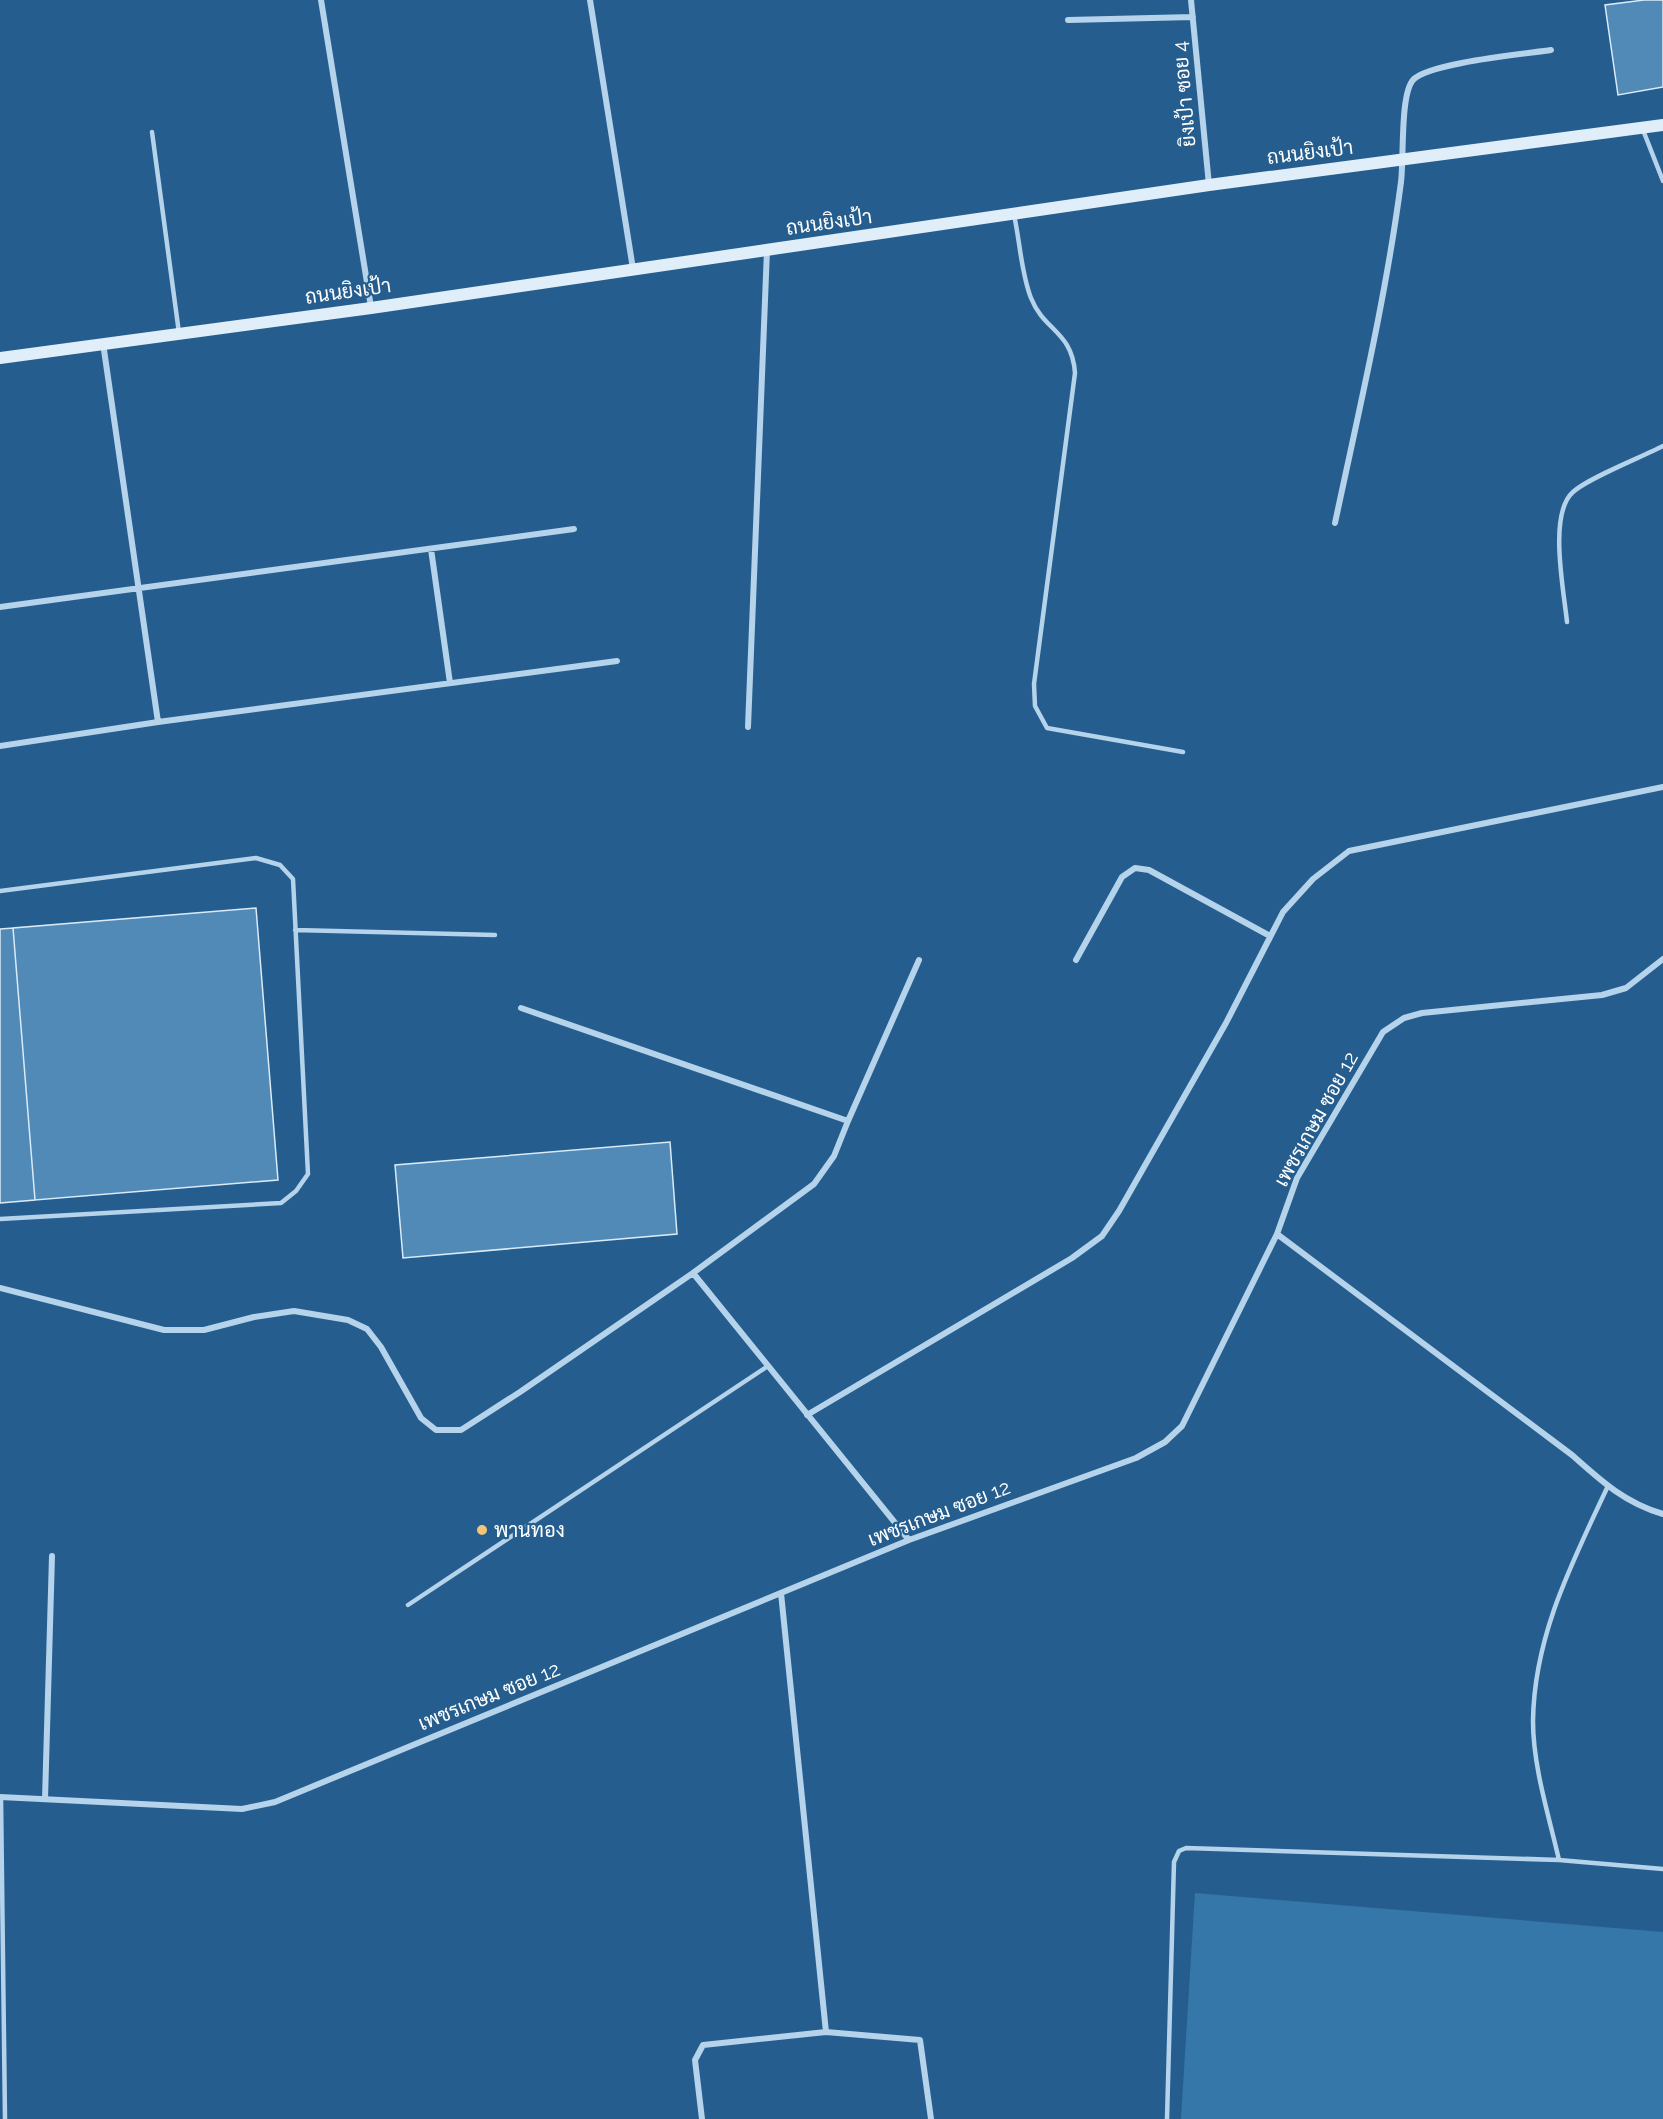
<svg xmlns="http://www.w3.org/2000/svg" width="1663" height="2119" viewBox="0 0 1663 2119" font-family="Raleway,Sarabun,sans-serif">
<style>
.green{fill:#3677a9}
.building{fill:#5189b7;stroke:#daebf8;stroke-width:1.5}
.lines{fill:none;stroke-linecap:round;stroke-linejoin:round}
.service{stroke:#b5d3eb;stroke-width:4.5}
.minor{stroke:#b5d3eb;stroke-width:6}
.secondary{stroke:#e0eef9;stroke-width:12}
.poi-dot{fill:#f5c479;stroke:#255e8e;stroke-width:2}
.labels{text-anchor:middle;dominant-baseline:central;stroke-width:4.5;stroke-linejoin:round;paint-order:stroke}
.street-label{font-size:20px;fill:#fff;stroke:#255e8e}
.poi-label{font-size:20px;fill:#fff;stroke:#255e8e;text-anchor:start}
</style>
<rect width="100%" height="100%" fill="#255e8e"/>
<path class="green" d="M1195,1893L1663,1932V2119H1181Z"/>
<path class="building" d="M1644,0H1663V87L1618,95L1605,5Z
M256,908L278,1180L35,1200L13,928Z
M13,928L35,1200L0,1203V929Z
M670,1142L677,1234L403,1258L395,1165Z"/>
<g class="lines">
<path class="service" d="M1643,130L1663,181
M152,132L179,333
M1014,215C1020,241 1021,273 1031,298C1044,331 1072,331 1075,373L1034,684L1035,706L1047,728L1183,752
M1567,622C1564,591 1548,514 1573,492C1588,478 1642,457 1663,446
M0,891L256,858L280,865L293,879L308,1174L296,1191L281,1203L0,1219
M295,930L495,935
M408,1605L768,1366
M1,1797L5,2119
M1559,1860C1549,1816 1533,1767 1533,1721C1534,1636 1572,1563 1607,1488
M1167,2119L1174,1862L1179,1851L1186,1848L1559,1860L1663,1869"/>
<path class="minor" d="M321,0L371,307
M590,0L633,269
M1191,0L1209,185
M1068,20L1193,17
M103,343L158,722
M1335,523C1359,410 1386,297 1401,182C1404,159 1400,95 1413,80C1428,63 1524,54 1551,50
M431,549L450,683
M0,607L574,529
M748,727L767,250
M0,746L158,722L617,661
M1076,960L1122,877L1135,868L1149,870L1270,936
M521,1008L848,1121L919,960
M1277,1234L1572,1455C1601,1481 1625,1503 1663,1514
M693,1273L909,1540
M0,1288L164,1330H204L254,1317L294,1311L348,1320L367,1329L381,1347L421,1418L436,1430H461L520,1392L693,1273L814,1184L834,1156L848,1121
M807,1415L1072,1258L1102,1236L1119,1211L1226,1023L1283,912L1313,879L1349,851L1663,787
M781,1593L826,2032
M0,1797L242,1809L275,1802L909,1540L1136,1458L1165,1442L1182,1426L1277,1234L1297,1178L1383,1032L1404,1018L1422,1013L1602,995L1626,988L1663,959
M45,1799L52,1556
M702,2119L695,2060L703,2045L826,2032L920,2040L931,2119"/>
<path class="secondary" d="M0,358L371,308L1209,185L1663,125"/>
</g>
<circle class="poi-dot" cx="482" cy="1530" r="6"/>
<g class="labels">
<g class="street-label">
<text transform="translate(1184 94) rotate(-95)">ยิงเป้า ซอย 4</text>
<text transform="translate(1310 152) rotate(-7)">ถนนยิงเป้า</text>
<text transform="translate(829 222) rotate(-8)">ถนนยิงเป้า</text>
<text transform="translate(348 291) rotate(-8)">ถนนยิงเป้า</text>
<text transform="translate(1316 1119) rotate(-61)">เพชรเกษม ซอย 12</text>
<text transform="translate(939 1513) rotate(-21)">เพชรเกษม ซอย 12</text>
<text transform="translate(489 1696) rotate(-22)">เพชรเกษม ซอย 12</text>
</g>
<g class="poi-label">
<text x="494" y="1530">พานทอง</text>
</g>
</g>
</svg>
